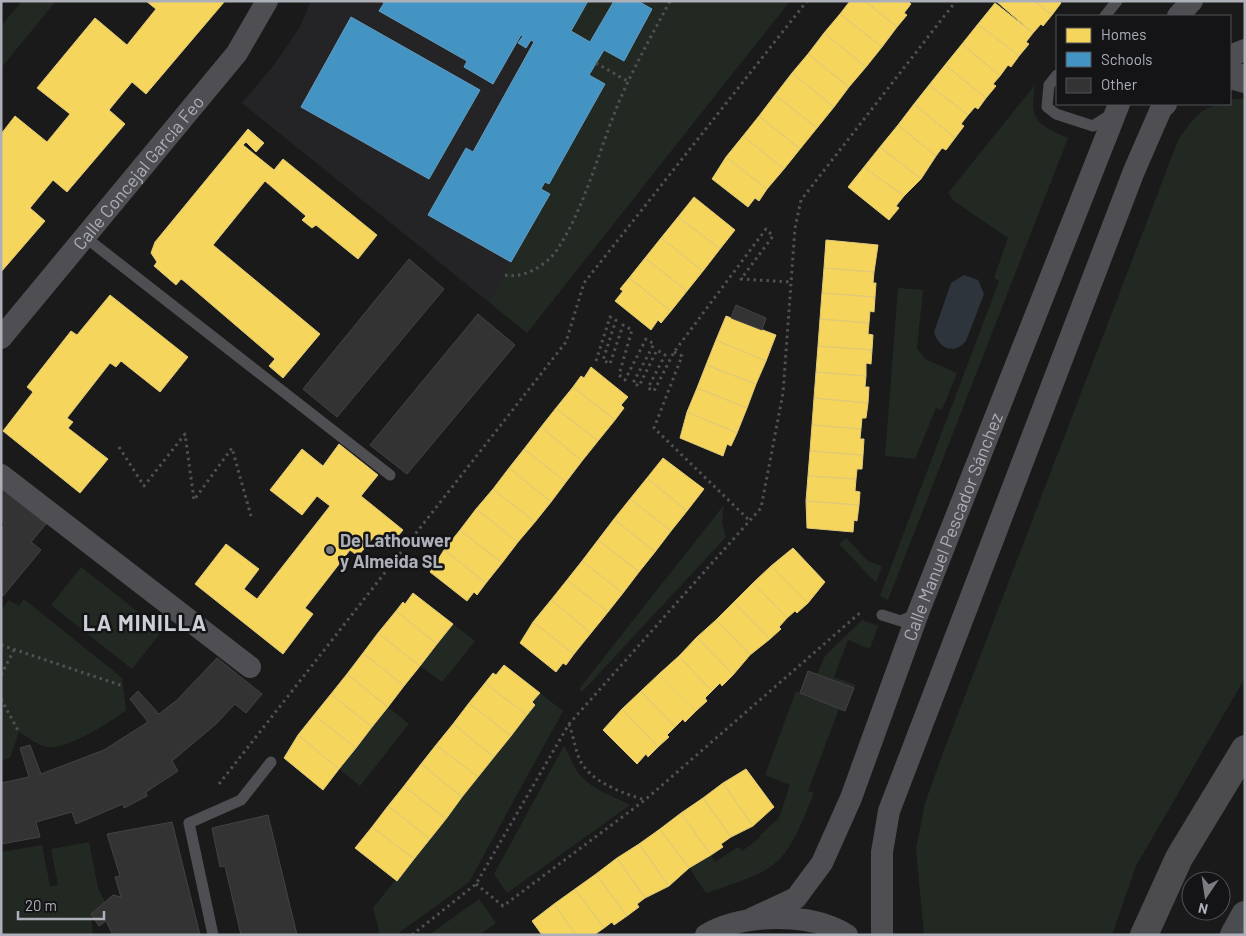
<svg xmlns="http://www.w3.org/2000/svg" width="1246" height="936" viewBox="0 0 1246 936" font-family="Barlow,sans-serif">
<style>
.built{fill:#242426}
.green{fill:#222923}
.water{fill:#2e343b}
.homes{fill:#f6d55c;stroke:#e0ca78}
.schools{fill:#4393c3;stroke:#639cc0}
.building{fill:#333334;stroke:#434346}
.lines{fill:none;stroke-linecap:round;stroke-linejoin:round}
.path{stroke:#505153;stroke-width:3;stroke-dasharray:2.5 4;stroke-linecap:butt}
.service{stroke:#4f4f53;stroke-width:11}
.minor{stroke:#4f4f53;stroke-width:22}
.tertiary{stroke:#4f4f53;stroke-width:28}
.trunk{stroke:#4c4c4f;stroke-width:28}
.motorway{stroke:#4b4c4f;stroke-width:28}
.poi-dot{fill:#7a7c81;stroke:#141416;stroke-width:2}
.labels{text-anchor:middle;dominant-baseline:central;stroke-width:5;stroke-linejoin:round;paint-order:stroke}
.street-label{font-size:18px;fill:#adb0b9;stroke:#141416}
.poi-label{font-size:18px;font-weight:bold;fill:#adb0b9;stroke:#141416;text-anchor:start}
.district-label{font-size:22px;font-weight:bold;letter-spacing:1px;fill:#cdcfd6;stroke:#141416}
</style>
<rect width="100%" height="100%" fill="#1a1a1a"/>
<path class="built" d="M311,1H790L527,333L242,103L274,65L299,28Z"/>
<path class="green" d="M22,1H56L1,68V26Z
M588,1H614L590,42L571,31Z
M638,1H790L527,333L490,303L549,195L541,189L604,84L589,75L604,50L624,60L652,9Z
M1035,85C1029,120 1036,124 1068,138L888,600L880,596L999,281L994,278L1008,238L954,201L948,193Z
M1230,99H1245V678L1136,866L1112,935H924L916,849L925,803L946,745L1179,138C1196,117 1201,104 1230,104Z
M898,288L923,290L917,348L925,359L957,373L942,410L936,408L915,459L885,456Z
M724,505L722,523L726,537L582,692L579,689Z
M846,538L868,561L882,566L876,583L839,544Z
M81,567L162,631L132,669L51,605Z
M24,599L122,678L126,710C112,722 64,751 47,747C38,746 27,736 19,732L10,758L1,761V610L9,600L19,606Z
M862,620L878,626L870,649L848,640L834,677L856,685L854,688L817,674L825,656Z
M453,624L475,641L442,682L420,666Z
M796,691L839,709L808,791L814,793C784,868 781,868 706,893L689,868L711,855L715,862L738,847L742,851L761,837L760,835L779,818L790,785L765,775Z
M540,693L563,711L469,882L396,935H380L373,908L535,705L532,702Z
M388,707L409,724L360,786L339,769Z
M564,746C569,753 571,763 577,771C590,790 612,795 630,805L507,893L494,874Z
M89,842L98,888L105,902L91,914L93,935H1V852L42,845L50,886L58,885L51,849Z
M479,899L496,923L479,935H429Z"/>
<path class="water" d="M964,275L978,280L984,294L966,341C954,355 939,349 934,332L951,283Z"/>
<path class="homes" d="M146,1H225L146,94L132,82L109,110L125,124L67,192L53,180L30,208L45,221L1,272V134L15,116L47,142L70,114L37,88L95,18L127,45L156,9Z
M850,1H865L897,27L882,47L840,14Z
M865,1H908L911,4L904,13L907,15L897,27Z
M996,1H1034L1052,15L1043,26L1041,24L1033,33Z
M1034,1H1059L1061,3L1052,15Z
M995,3L1033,33L1026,42L1029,44L1019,56L978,24Z
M840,14L882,47L866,67L824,33Z
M978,24L1019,56L1011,67L1008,65L1000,76L962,44Z
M824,33L866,67L849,87L808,54Z
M962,44L1000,76L993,84L996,86L986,98L945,65Z
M808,54L849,87L834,107L792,73Z
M945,65L986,98L978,109L975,107L968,115L929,85Z
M792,73L834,107L817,128L775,95Z
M929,85L968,115L961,124L964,126L955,138L914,104Z
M775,95L817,128L800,149L759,116Z
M914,104L955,138L946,150L942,148L936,156L898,125Z
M759,116L800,149L784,169L743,136Z
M898,125L936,156L921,179L880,147Z
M248,129L264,143L256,152L246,142L243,145L274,170L283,159L377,235L358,259L316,225L312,228L302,220L306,216L265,181L213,245L320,334L283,378L269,366L275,359L184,281L181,279L176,285L154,266L157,262L151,253L155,242Z
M743,136L784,169L767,189L726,157Z
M880,147L921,179L904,196L864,167Z
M726,157L767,189L759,201L755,198L748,207L712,179Z
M864,167L904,196L896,206L899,208L889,220L848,187Z
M694,197L735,230L720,249L678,217Z
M678,217L720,249L703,271L661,238Z
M661,238L703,271L687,291L645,258Z
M826,240L878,245L874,272L824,268Z
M645,258L687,291L671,311L629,278Z
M824,268L874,272L873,283H876L875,297L822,293Z
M629,278L671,311L661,323L658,320L651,330L615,301L623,291L620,289Z
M822,293L875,297L874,312L870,311L869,323L820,319Z
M110,295L188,357L160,392L121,361L116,367L110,363L67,418L73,422L68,428L108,459L80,493L3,431L33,392L27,387L71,331L77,335Z
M726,316L776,335L766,361L716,340Z
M820,319L869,323L868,334L873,335L872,350L818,346Z
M716,340L766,361L756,384L706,365Z
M818,346L872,350L871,364L866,363V376L816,372Z
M706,365L756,384L747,408L697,388Z
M591,367L628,397L621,405L624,408L615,420L573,387L581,376L584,378Z
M816,372L866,376L865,387H869L868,403L814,398Z
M573,387L615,420L598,441L556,408Z
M697,388L747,408L737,433L687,412Z
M814,398L868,403L866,418H862L861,429L812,425Z
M556,408L598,441L582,461L541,427Z
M687,412L737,433L731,446L727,444L723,456L680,438Z
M812,425L861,429L860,439H864L863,455L810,451Z
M541,427L582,461L566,482L524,449Z
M339,444L378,475L361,496L403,530L387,549L373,538L358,556L350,550L305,608L313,614L283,654L195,584L226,544L259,569L244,589L257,599L330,506L317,496L302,515L270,490L302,449L323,466Z
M524,449L566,482L551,502L509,468Z
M810,451L863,455L862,469H857L856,479L808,476Z
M663,458L704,489L687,511L647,478Z
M509,468L551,502L535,522L493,489Z
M808,476L856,479L855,491L860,492L859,505L806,501Z
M647,478L687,511L671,531L630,499Z
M493,489L535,522L518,542L476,509Z
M630,499L671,531L655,552L614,519Z
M806,501L859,505L857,521L854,520L853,532L807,528Z
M476,509L518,542L502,563L460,530Z
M614,519L655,552L639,572L598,540Z
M460,530L502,563L486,583L444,550Z
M598,540L639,572L623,593L582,561Z
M793,548L825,582L808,603L771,566Z
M444,550L486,583L477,595L474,592L467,601L430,572Z
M582,561L623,593L608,612L567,580Z
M771,566L808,603L797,613L795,611L787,618L753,583Z
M567,580L608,612L591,633L551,600Z
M753,583L787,618L779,627L781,629L770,639L734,602Z
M413,593L453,624L437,644L396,611L403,602L405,604Z
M551,600L591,633L574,654L533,622Z
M734,602L770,639L750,655L716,620Z
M396,611L437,644L420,666L378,633Z
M716,620L750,655L733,675L697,637Z
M533,622L574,654L566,665L563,663L556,672L520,643Z
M378,633L420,666L404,686L363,653Z
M697,637L733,675L722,686L720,683L712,691L679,656Z
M363,653L404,686L388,707L347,674Z
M679,656L712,691L705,698L707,701L696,711L659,674Z
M504,665L540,693L532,702L535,705L527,715L485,683L493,673L496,675Z
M347,674L388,707L372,727L331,694Z
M659,674L696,711L685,722L683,719L675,727L641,691Z
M485,683L527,715L511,736L469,703Z
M641,691L675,727L667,735L669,737L658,747L622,709Z
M331,694L372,727L356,748L314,715Z
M469,703L511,736L494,757L453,724Z
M622,709L658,747L648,757L646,754L637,764L603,730Z
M314,715L356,748L339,769L298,735Z
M453,724L494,757L478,777L436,745Z
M298,735L339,769L323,790L284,758Z
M436,745L478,777L462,797L421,764Z
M421,764L462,797L446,819L404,786Z
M746,769L774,807L753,826L723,783Z
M723,783L753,826L731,837L703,798Z
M404,786L446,819L430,839L388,806Z
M703,798L731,837L721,844L723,847L711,855L681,813Z
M388,806L430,839L414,859L372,827Z
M681,813L711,855L689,868L660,829Z
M372,827L414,859L397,881L355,848Z
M660,829L689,868L669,886L639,844Z
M639,844L669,886L645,898L617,858Z
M617,858L645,898L637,904L639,907L627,916L596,874Z
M596,874L627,916L614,925L612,922L604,928L575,889Z
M575,889L604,928L594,935H576L554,904Z
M554,904L576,935H542L532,921Z"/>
<path class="schools" d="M381,1H588L571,31L590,42L614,1H638L652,9L624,61L604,50L589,75L605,84L549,184L545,182L541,189L550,194L511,262L428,215L466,148L473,152L534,42L531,40L526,48L518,43L523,36L521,35L493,84L464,67L467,61L379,11L384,3Z
M351,17L480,90L429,179L301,107Z"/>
<path class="building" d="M409,259L444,289L337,417L303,389Z
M736,305L766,318L762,330L731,318Z
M478,314L515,345L407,474L370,445Z
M1,488L46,524L31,542L41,550L3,596L1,594V529L5,524L1,521Z
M217,658L262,694L246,713L235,704L216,724L172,761L178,771L146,792L147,796L124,808L123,804L76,824L72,812L36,822L40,837L1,844V783L29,777L20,748L30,745L41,774L104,750L148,722L130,699L138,691L159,714L177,700Z
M808,671L854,688L845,711L800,693Z
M268,815L297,935H241L225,866L220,867L212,828Z
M172,822L200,935H113L106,921L99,926L91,914L113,895L121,897L115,877L120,876L107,834Z"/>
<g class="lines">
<path class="path" d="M596,63L629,82
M505,275C523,279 547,265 557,250C583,210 596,161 613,117C628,77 650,39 670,1
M674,352L682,356L654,428L750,521
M596,361L610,317L616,320L603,360L610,364L623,325L632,330L619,375L625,380L646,339L654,344L633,383L639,386L657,350L665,355L648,388L654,391L674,352L766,229L773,236L741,279L791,282
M119,447L144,486L185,434L194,500L232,448L251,516
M1,645L123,686
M1,675L14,650
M1,699L19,732
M569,724C573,735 575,748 579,758C589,782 623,793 645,800
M219,784L566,342L584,283L807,1
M476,884L503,906L645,800L862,611
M412,935L476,884L569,724L761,508L783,393L795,228L801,200L956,1"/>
<path class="service" d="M1105,16L1117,1
M1057,75L1049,85L1047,107L1056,114L1093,126L1112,114
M85,237L390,475
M882,615L901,621L916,614
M213,935L189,823L241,800L271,762"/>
<g class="minor">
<path d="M1178,16L1192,1"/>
<path d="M1230,56L1245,50"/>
<path id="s1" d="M1,338L237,53L267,1"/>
<path d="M1,475L250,667"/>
<path id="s2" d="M753,918L796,898L822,863L851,798L918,613L1119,104"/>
<path d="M706,935C743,913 810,912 847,935"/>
<path d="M882,935V852L889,811L1134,171L1161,109L1166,104"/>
</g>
<path class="tertiary" d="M1230,75L1245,79"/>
<path class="trunk" d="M1144,935L1179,858L1245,749"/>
<path class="motorway" d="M1234,935L1245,915"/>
</g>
<circle class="poi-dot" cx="330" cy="550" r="5"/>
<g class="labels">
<g class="street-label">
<text stroke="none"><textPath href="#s1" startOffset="215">Calle Concejal García Feo</textPath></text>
<text stroke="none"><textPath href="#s2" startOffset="452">Calle Manuel Pescador Sánchez</textPath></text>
</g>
<g class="poi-label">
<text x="340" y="540">De Lathouwer<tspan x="340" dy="21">y Almeida SL</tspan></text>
</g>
<g class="district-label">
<text x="145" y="622">LA MINILLA</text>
</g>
</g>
<rect width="1246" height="936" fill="none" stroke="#adb0b9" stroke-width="5"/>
<rect x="1056" y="15" width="175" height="90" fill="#141416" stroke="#515257"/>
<rect x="1066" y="28" width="25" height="15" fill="#f6d55c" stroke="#515257"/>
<text x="1101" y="40" font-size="15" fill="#adb0b9">Homes</text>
<rect x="1066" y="52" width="25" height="15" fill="#4393c3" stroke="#515257"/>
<text x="1101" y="65" font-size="15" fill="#adb0b9">Schools</text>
<rect x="1066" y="78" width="25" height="15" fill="#333334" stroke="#515257"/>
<text x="1101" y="90" font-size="15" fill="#adb0b9">Other</text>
<g transform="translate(1206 896) rotate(193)"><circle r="24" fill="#141416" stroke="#515257"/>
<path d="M0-4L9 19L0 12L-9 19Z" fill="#7a7c81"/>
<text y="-8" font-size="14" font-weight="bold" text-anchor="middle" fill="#adb0b9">N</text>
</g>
<path d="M18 911v8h86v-8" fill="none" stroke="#adb0b9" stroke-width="2.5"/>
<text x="25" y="911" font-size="15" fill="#adb0b9" stroke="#141416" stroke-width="4" paint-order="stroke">20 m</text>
</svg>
